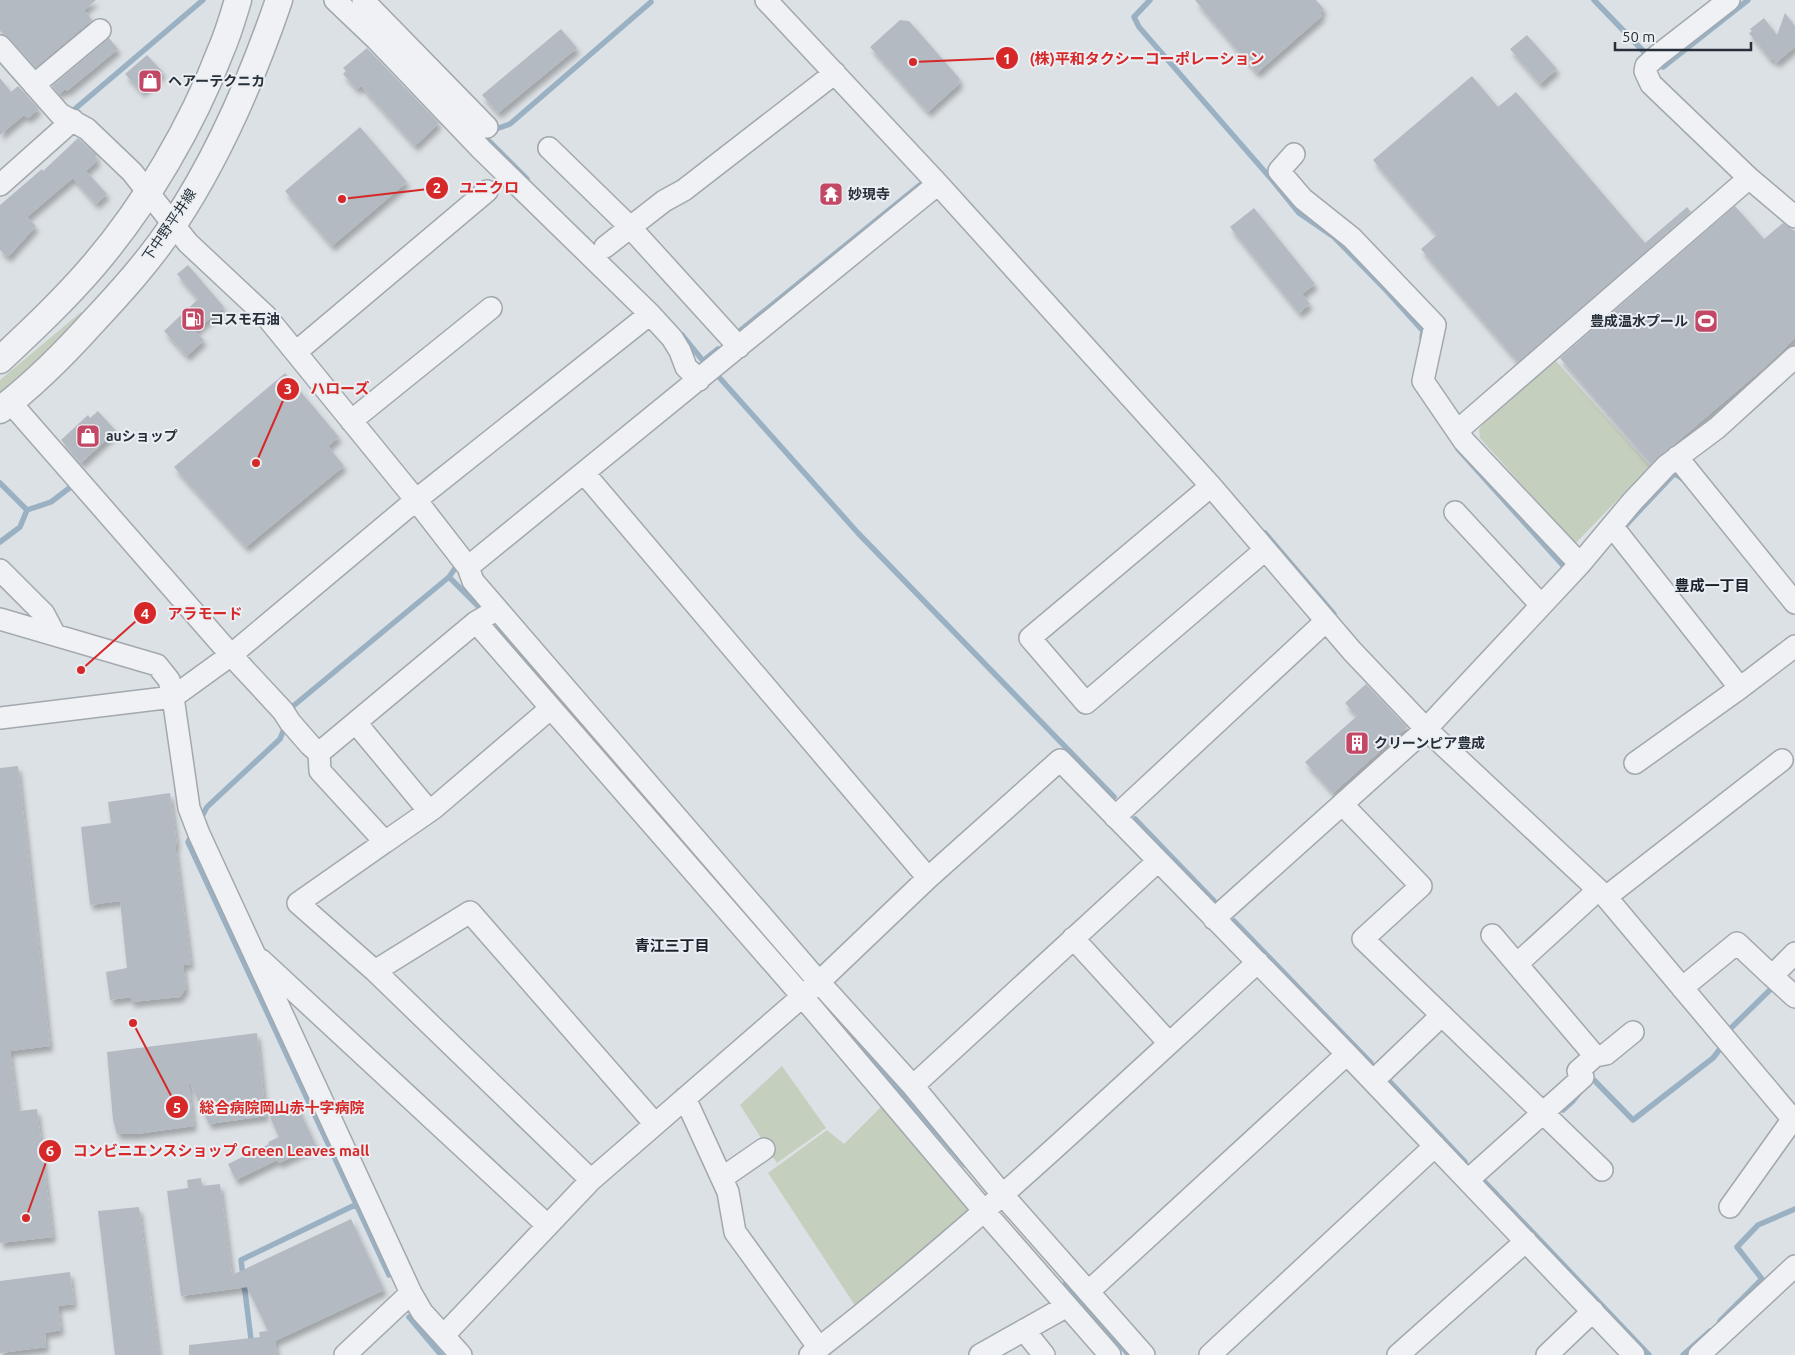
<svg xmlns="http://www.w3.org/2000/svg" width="1795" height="1355" viewBox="0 0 1795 1355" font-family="Ubuntu,'Noto Sans JP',sans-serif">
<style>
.green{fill:#c4cfbe}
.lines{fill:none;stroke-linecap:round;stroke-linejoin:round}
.stream{stroke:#99b1c3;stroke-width:5.5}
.building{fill:#b4bac2;filter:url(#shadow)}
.minor-casing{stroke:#a2a8ae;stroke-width:24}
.tertiary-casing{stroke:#a2a8ae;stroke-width:29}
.minor{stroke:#eff1f4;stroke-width:21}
.tertiary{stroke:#eff1f4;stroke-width:26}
.labels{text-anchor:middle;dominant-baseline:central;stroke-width:4;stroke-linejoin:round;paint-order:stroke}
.poi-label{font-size:14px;font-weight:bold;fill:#27303a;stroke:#ebeff3;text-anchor:start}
.street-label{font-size:14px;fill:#27303a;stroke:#ebeff3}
.neighbourhood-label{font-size:15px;font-weight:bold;fill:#1a212b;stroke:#ebeff3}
.leader{fill:none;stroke:#d62828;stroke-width:2}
.callout-dot{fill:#d62828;stroke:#ebeff3;stroke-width:2}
.mark-label{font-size:15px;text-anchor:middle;font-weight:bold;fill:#fff}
.callout-label{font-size:15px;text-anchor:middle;font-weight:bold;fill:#d62828;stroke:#ebeff3;stroke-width:4;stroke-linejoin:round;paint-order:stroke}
</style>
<defs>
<filter id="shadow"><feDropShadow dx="3" dy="5.5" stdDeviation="2.5" flood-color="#0004"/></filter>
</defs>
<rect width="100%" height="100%" fill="#dce1e5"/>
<path class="green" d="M81,312L85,316L50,350L0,393V380Z
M1555,360L1650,466L1575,544L1480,438L1479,430L1483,424Z
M782,1066L826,1128L777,1163L740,1105Z
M886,1102L972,1203L971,1213L858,1310L768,1173L827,1130L844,1144Z"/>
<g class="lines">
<path class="stream" d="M1150,0L1134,17L1139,27L1273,181L1299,213L1334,237L1384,288L1423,331L1422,338
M1594,0L1647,55L1663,67L1748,0
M69,114L203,0
M490,131L510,124L651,2
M481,133L527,179
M741,330L920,185
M682,335L704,362
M703,361L718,349
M718,376L858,533L1114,797
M1458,449L1567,570
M0,483L27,510
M1626,525L1673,475H1677L1684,480
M1265,533L1334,614
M0,542L20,527L27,510L51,502L72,486
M458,564L449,577L481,609
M498,628L667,822
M290,713L292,707L449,577
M1135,819L1214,901
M200,820L207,807L280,739L286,724
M193,833L188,842L389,1275
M1234,921L1371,1063
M822,1001L965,1165
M1729,1030L1776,984
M1588,1081L1591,1077L1633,1120L1713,1058L1723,1045
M1391,1083L1465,1162
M1563,1110L1572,1102L1580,1092
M1481,1178L1649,1355
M1066,1283L1129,1355
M409,1317L441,1355
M1720,1321L1762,1279L1737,1247L1758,1225L1795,1209
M253,1355L241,1260L357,1204
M1683,1355L1710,1331"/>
</g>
<path class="building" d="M0,0H96L84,10L92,20L36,67L9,38L0,31Z
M1195,0H1316L1324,9L1320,13L1322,16L1257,73Z
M1785,13L1795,26V47L1776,63L1773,58L1771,60L1749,33L1752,31L1750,29L1764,18L1777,35Z
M900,20L909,21L960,79L958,81L960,83L928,112L870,47Z
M561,29L577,48L498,113L482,95Z
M1527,35L1557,69L1540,84L1510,49Z
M109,38L118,49L67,91L65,89L59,94L52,86Z
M367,48L439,123L415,146L361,86L357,89L343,74L346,71L343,68Z
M147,55L163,72L142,92L125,74Z
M1472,76L1498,107L1516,92L1645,243L1687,207L1691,212L1518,362L1421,249L1437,235L1373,160Z
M0,78L11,92L18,86L39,109L28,118L24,115L0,135Z
M360,127L407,182L332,246L285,191Z
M78,138L97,155L95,157L98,160L86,171L107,194L96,204L73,178L27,217L36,226L8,257L0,250V205L42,169L43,171Z
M1735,206L1764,239L1783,223L1795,231V338L1766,366L1651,464L1560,358Z
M1254,208L1315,284L1302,294L1310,304L1299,313L1230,227Z
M188,265L224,307L195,331L204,340L187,356L164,331L198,299L177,274Z
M285,373L339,437L328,446L344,466L246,547L174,467Z
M98,411L116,431L81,463L61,440L88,415L90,418Z
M1366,684L1407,727L1333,793L1305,762L1357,716L1345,703Z
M18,766L50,1046L10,1051L18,1111L37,1109L53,1237L0,1243V768Z
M170,793L177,845H175L191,964L183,965L186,988L180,997L131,1002V997L110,1000L106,972L127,968L120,901L90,905L81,827L111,823L108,802Z
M257,1033L266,1116L209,1124L188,1079L194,1126L136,1134H117L113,1120L107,1052Z
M296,1103L316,1146L279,1163L277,1160L236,1180L228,1164L269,1144L268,1142L279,1137L269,1115Z
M201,1178L202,1186L220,1184L232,1275L351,1219L384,1290L275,1341L277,1355H189V1345L260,1337L259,1332L268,1331L247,1287L181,1296L167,1191L188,1188L187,1180Z
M139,1207L159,1355H115L98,1211Z
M70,1272L74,1304L58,1306L61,1330L45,1333L46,1347L0,1353V1281Z"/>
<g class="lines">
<g class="minor-casing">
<path id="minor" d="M335,0L377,40L481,149L650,314L672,338L680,351L686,367L699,380
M363,0L487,127
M766,0L938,184L1211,486L1352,651L1426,729L1606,897L1795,1122
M1729,0L1657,56L1646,66L1645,71L1651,84L1749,178L1795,217
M0,46L60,114L87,129L132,172L188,243L266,316L416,500L468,567L473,581L819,982L913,1086L1002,1194L1144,1355
M34,85L100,30
M549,148L629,226L739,347
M1294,154L1279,171L1303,199L1352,238L1435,325L1423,381L1464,441L1580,564
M0,185L73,120
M605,247L664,201L684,190L835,73
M296,352L487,191
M10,402L231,655L283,711L290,722L310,745L319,753L320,771L385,842L298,903L375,971L470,912L655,1124
M351,421L491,308
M1457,431L1749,178
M1677,457L1795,603
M584,473L928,878
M1211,486L1030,638L1086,703L1265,550
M1455,512L1541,605
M1612,526L1740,688
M468,567L938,184
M0,570L44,614L55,635
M0,619L157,665L169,680L173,697L189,808L199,834L411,1293L422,1312L461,1355
M476,622L802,996L984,1211L1110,1355
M0,718L173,697L231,655L416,500L650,314
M356,723L429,811
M319,753L476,622L488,615
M1635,763L1740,688L1795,646
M1342,804L1421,886L1363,939L1602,1170
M1115,817L1326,621
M385,842L434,808L551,708
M1606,897L1782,760
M1214,919L1426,729L1580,564L1632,502L1666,466L1717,428L1795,357
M1073,938L1169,1043
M261,960L547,1225
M1517,964L1598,890
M375,971L591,1180
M1772,976L1795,997
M1682,988L1737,943L1772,976L1795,953
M1595,1056L1606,1054L1633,1032
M1373,1081L1442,1015
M913,1086L1158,861
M685,1098L728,1192L735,1232L819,1348
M722,1178L764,1149
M1468,1180L1583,1077L1578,1071L1595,1056L1492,935
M1730,1207L1795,1116
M1088,1292L1347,1054
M1024,1330L1044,1355
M444,1335L591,1180L819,982L928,878L1060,760L1347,1054L1634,1355
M345,1355L411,1293
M810,1355C967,1234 1111,1096 1258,962
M980,1355L1067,1306
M1210,1355L1435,1146
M1398,1355L1526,1241
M1547,1355L1593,1311
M1699,1355L1795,1266"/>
</g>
<g class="tertiary-casing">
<path id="tertiary" d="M0,360C32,330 65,299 94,265C146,204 192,126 221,50C228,34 233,17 238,0
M0,410C33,385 63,355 91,324C120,293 149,261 173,225C219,156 252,79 279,0"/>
</g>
<use href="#minor" class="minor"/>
<use href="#tertiary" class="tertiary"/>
</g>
<defs>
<g id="shop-square" transform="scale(1.25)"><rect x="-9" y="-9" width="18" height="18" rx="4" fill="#c34866" stroke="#ebeff3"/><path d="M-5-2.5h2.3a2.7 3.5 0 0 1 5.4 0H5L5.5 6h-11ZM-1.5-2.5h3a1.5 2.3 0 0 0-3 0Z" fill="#fff"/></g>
<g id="temple-square" transform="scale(1.25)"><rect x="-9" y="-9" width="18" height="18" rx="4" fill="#c34866" stroke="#ebeff3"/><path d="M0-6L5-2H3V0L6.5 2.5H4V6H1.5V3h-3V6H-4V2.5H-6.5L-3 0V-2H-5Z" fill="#fff"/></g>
<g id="fuel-square" transform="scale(1.25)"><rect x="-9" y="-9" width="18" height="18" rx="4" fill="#c34866" stroke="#ebeff3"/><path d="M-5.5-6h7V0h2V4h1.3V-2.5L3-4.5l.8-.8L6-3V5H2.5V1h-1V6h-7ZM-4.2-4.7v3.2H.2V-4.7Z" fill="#fff"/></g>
<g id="stadium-square" transform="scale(1.25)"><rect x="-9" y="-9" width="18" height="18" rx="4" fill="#c34866" stroke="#ebeff3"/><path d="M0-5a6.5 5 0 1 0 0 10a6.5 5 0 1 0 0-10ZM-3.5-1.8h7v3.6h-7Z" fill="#fff"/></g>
<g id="building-square" transform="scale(1.25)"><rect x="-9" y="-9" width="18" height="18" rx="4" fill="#c34866" stroke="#ebeff3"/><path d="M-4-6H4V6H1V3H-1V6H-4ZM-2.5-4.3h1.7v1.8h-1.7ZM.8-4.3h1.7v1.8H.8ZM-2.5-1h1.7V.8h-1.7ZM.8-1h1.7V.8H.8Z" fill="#fff"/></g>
</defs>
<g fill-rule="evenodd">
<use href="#shop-square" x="150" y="81"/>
<use href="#temple-square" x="831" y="194"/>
<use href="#fuel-square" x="193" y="319"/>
<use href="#stadium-square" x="1706" y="321"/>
<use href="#shop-square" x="88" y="436"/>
<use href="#building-square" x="1357" y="743"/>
</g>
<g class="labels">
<g class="poi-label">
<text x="168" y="81">ヘアーテクニカ</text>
<text x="848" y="194">妙現寺</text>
<text x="210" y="319">コスモ石油</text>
<text x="1688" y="321" text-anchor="end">豊成温水プール</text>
<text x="106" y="436">auショップ</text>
<text x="1374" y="743">クリーンピア豊成</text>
</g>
<g class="street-label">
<text transform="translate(169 225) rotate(-56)">下中野平井線</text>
</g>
<g class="neighbourhood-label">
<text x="1712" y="585">豊成一丁目</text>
<text x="672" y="945">青江三丁目</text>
</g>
</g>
<path class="leader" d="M913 62L1007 58M342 199L437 188M256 463L288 389M81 670L145 613M133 1023L177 1107M26 1218L50 1151"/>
<g class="callout-dot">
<circle cx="913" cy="62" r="5"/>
<circle cx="342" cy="199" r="5"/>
<circle cx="256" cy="463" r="5"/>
<circle cx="81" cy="670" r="5"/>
<circle cx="133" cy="1023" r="5"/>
<circle cx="26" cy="1218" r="5"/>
<circle cx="1007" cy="58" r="12"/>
<circle cx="437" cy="188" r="12"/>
<circle cx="288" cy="389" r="12"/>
<circle cx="145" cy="613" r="12"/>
<circle cx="177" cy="1107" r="12"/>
<circle cx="50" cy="1151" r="12"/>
</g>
<g class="mark-label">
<text x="1007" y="64">1</text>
<text x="437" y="193">2</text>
<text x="288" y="394">3</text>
<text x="145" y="619">4</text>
<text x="177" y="1113">5</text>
<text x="50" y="1156">6</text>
</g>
<g class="callout-label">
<text x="1147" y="64">(株)平和タクシーコーポレーション</text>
<text x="489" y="193">ユニクロ</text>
<text x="340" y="394">ハローズ</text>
<text x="205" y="619">アラモード</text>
<text x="282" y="1113">総合病院岡山赤十字病院</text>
<text x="221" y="1156">コンビニエンスショップ Green Leaves mall</text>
</g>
<path d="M1615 42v8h136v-8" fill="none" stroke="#27303a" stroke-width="2.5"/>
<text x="1622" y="42" font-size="15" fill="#27303a" stroke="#ebeff3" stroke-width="4" paint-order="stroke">50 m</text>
</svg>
